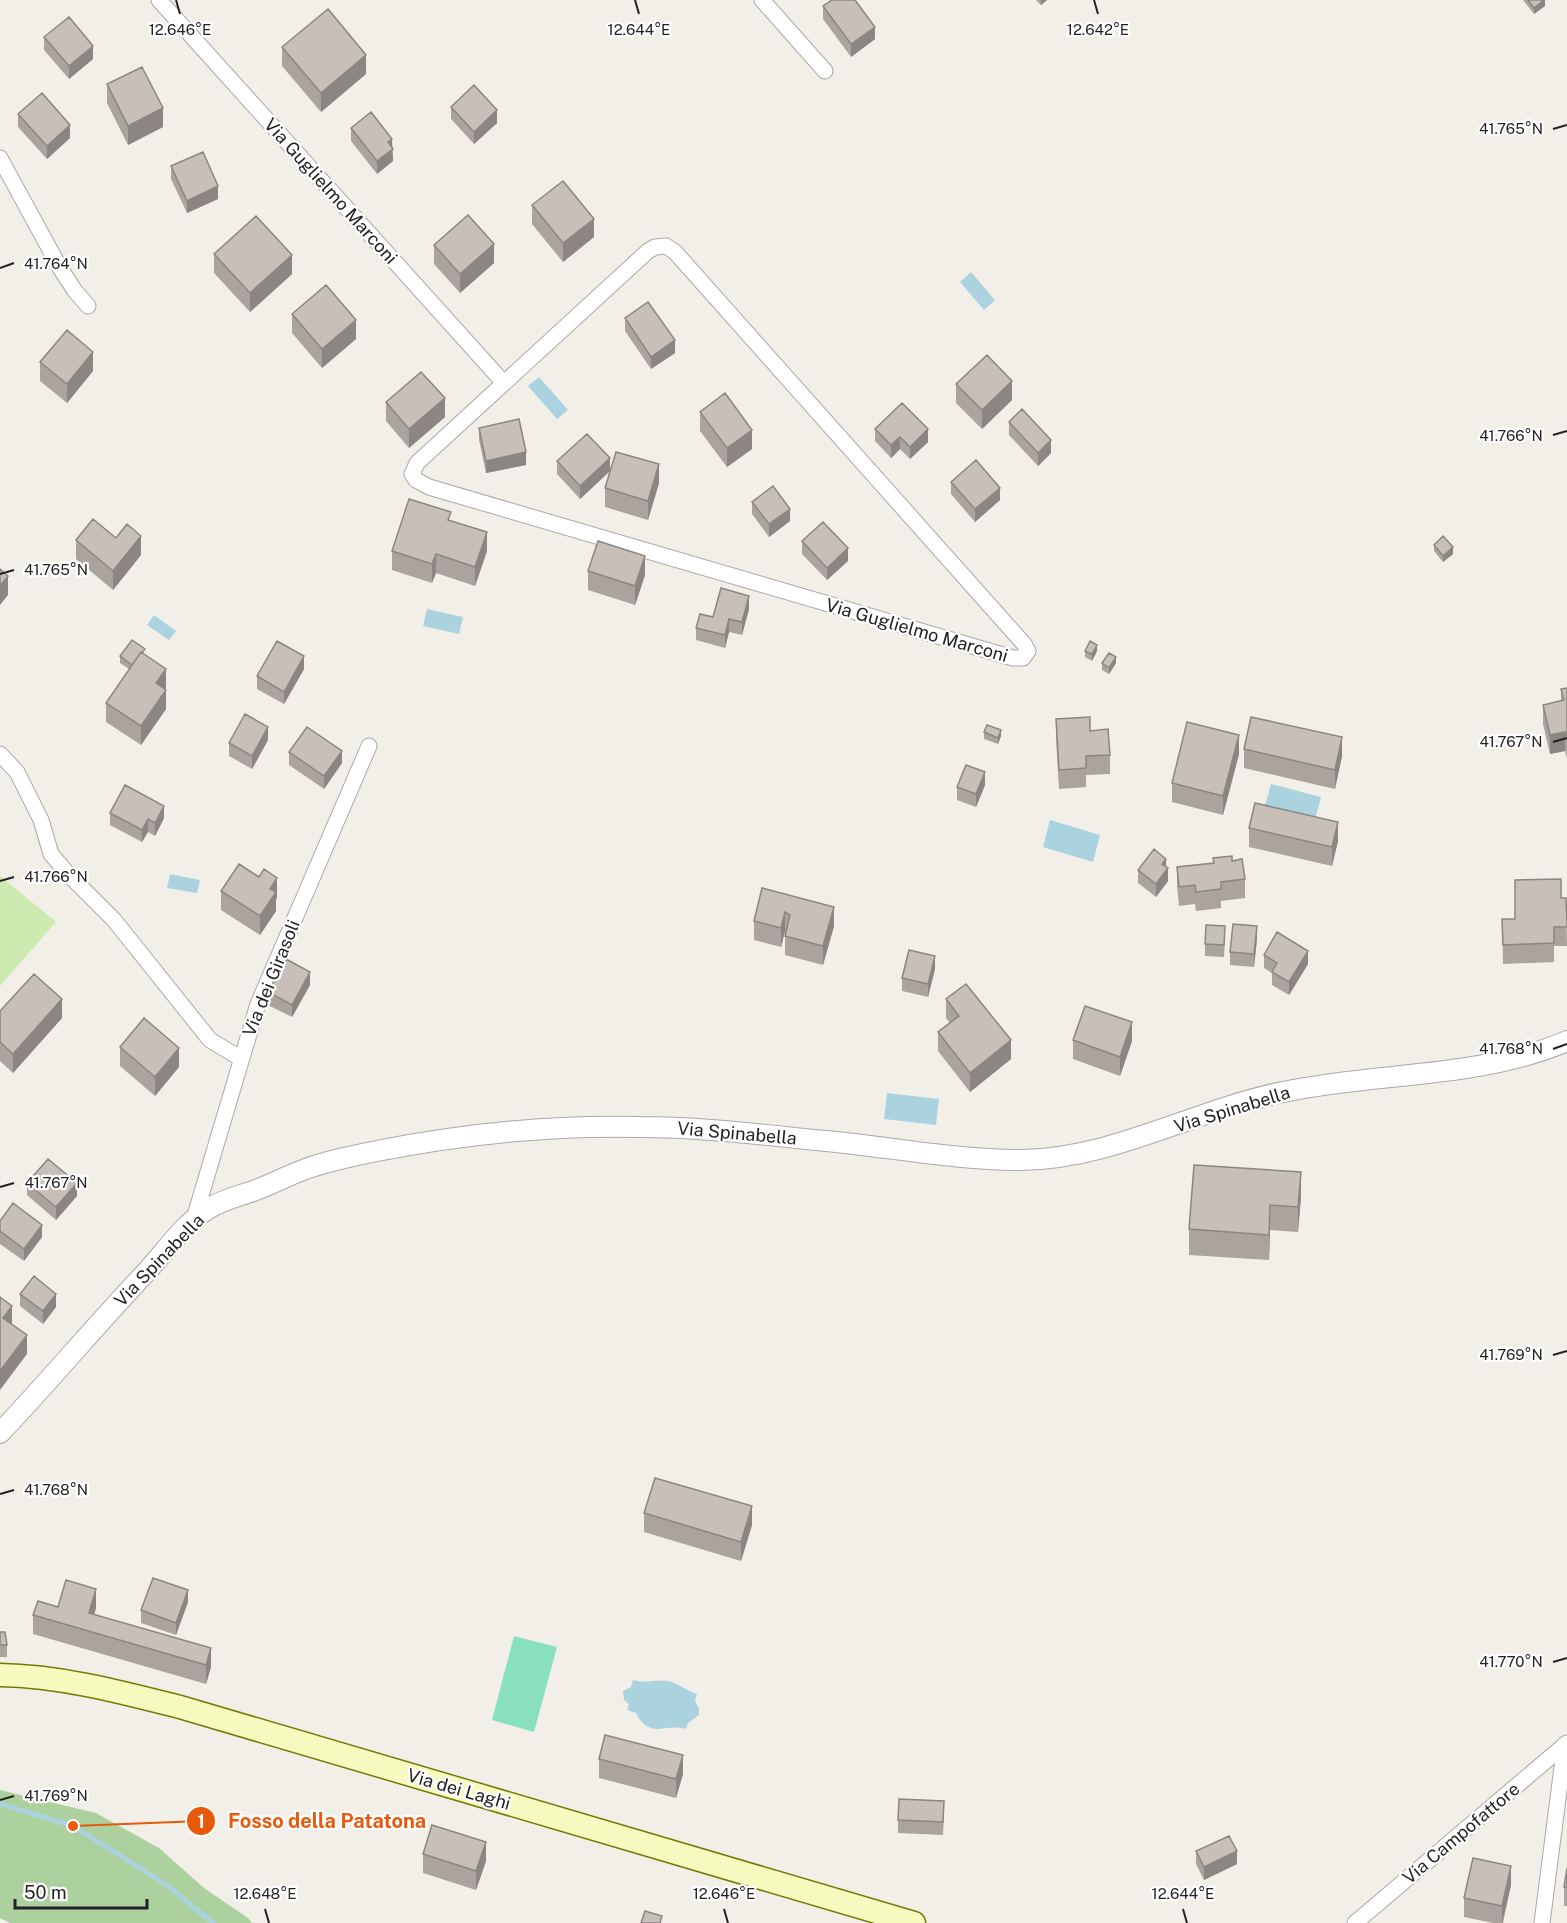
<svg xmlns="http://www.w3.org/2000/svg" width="1567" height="1923" viewBox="0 0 1567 1923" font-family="'Public Sans',sans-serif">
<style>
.grass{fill:#cdebb0}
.forest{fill:#add19e}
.pitch{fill:#88e0be}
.water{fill:#aad3df}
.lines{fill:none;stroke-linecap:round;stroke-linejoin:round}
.stream{stroke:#aad3df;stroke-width:5}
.minor-casing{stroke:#a9a9a9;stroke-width:17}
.tertiary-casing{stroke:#a9a9a9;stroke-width:22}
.secondary-casing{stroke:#707d05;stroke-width:25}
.minor{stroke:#fff;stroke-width:15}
.tertiary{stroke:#fff;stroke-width:20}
.secondary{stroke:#f7fabf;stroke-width:22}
.wall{fill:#aba49e}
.shaded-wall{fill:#8b8681}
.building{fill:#c7bfb8;stroke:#8b8681;stroke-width:1.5}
.ticks{fill:none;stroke:#222;stroke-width:2}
.labels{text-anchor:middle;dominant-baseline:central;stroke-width:4.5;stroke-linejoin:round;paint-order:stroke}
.street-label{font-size:18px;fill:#222;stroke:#fff}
.ticks-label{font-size:15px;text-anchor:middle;fill:#222;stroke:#fff;stroke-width:4.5;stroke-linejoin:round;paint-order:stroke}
.leader{fill:none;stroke:#e8590c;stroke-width:2}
.callout-dot{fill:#e8590c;stroke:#fff;stroke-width:2}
.mark-label{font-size:18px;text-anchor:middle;font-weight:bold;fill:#fff}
.callout-label{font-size:20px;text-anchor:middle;font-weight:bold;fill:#e8590c;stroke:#fff;stroke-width:4.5;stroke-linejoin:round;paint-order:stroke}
</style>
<rect width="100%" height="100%" fill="#f2efe9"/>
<path class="grass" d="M0,876L56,922L0,986Z"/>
<path class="forest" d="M0,1790L96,1813L159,1848L204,1888L248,1918L252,1923H10L0,1918Z"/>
<path class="pitch" d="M514,1636L557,1647L534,1732L492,1720Z"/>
<path class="water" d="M971,272L995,300L984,310L960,282Z
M539,377L568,410L557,419L528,386Z
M427,609L463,617L459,634L423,626Z
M154,615L176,631L169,640L147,625Z
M1271,784L1321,797L1314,823L1264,809Z
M1050,820L1100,835L1093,862L1043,847Z
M170,874L200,880L197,893L167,888Z
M887,1093L939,1099L936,1125L884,1119Z
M633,1680C647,1684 655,1679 669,1681C679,1684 687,1691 697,1694L695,1701L699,1709V1715L688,1723L686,1729C666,1723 649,1740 636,1713L627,1710L629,1704L624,1700L623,1691L631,1687Z"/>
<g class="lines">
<path class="stream" d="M0,1804L73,1826L168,1886L213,1923"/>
<g class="minor-casing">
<path id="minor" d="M159,0L503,382
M762,0L825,71
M0,158L60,268L75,291L88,306
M666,246L675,252L1024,644L1028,651L1023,658H1013L429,487L416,480L412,474L417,463L648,251L655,247Z
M0,754L17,772L41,820L51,854L68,874L114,920L210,1040L240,1058
M194,1219L258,1004L369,746
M1355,1923L1567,1743
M1542,1923L1565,1744"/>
</g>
<g class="tertiary-casing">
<path id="tertiary" d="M0,1433C51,1379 98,1323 149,1269C167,1249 185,1223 208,1209C223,1199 240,1196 256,1190C272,1184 287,1176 303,1170C327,1161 352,1156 377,1151C463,1134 551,1125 639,1127C701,1127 764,1135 826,1141C890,1147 956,1160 1021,1160C1113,1159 1194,1110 1283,1092C1377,1072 1478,1079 1567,1041"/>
</g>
<g class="secondary-casing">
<path id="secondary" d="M0,1675C61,1676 121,1692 180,1707L914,1923"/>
</g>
<use href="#minor" class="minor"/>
<use href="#tertiary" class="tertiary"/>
<use href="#secondary" class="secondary"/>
</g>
<path class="wall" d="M1036,0H1047L1041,5Z
M1523,0H1545V6L1534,14Z
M823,6L875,39L851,57L823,19Z
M44,37L93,59L69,79L44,50Z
M282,47L366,74L321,112L282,66Z
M107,84L163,127L128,145L107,103Z
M451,107L497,123L474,144L451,119Z
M18,114L70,138L47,159L18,127Z
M351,128L392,148L393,161L377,174L351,141Z
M171,166L218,199L187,213L171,179Z
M532,205L594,237L563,262L532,224Z
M434,245L494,263L460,293L434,264Z
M214,254L292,274L250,312L214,273Z
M292,314L356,339L322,368L292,333Z
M625,318L675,353L651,369L625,331Z
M40,362L93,371L67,403L40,381Z
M956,384L1012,400L982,429L956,403Z
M386,402L445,417L409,448L386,421Z
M700,412L752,449L727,467L700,431Z
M1009,422L1051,453L1038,466L1009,435Z
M479,428L526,465L486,473L479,440Z
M875,429L928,442L910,459L900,449L891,458L875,441Z
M557,461L610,471L580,499L557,474Z
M951,482L1000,500L975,522L951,494Z
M659,483L648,520L605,507V488Z
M752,502L790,521L769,537L752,514Z
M451,521L487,551L475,586L436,573L432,583L392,570V551Z
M116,538L141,555L113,590L76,559V540Z
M802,541L848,561L827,580L802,554Z
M1434,545L1453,554L1443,562L1434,551Z
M588,571L645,575L635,605L588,590Z
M749,609L742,635L729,632L725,648L696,640V628L713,617Z
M1085,651H1097L1092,661L1085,657Z
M145,654L166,688L165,689L166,709L141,745L106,722V703L129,669L120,663V656Z
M1102,663H1116L1109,674L1102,670Z
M304,669L284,704L257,689V676Z
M1567,688V759L1565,751L1550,754L1543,724V705L1561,700V689Z
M1056,719L1090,731L1110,755V774L1086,775V787L1059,789L1056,738Z
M984,732L1001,736L998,744L984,739Z
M268,740L252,769L229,756V743Z
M1244,749L1342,756L1335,789L1244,768Z
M289,752L342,763L324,789L289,765Z
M1239,754L1223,815L1172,802V783Z
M985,785L976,807L957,800V787Z
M110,813L164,818L155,836L148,832L142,842L110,825Z
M1249,828L1338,841L1332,866L1249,847Z
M1232,861L1245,879V898L1221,901V908L1196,911L1195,904L1179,906L1177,886V867Z
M1166,867L1168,881L1156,897L1138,883V870Z
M762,888L834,926L823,965L785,955V931L781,947L754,940V921Z
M221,891L277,897L276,900V911L260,935L221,910Z
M1561,898H1566L1567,946H1554V962L1503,964L1502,919H1515Z
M1225,939L1224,957L1205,956V944Z
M1257,939L1254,967L1230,965V952Z
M1264,955L1308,964L1289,995L1272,985V973L1264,968Z
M935,969L928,997L902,991V978Z
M310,985L292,1017L268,1005V992Z
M946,999L1011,1059L970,1092L938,1051V1032L950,1023L946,1018Z
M0,1011L62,1018L13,1073L0,1061Z
M1073,1040L1132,1041L1120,1076L1073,1059Z
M120,1047L179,1067L155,1096L120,1066Z
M1301,1172V1197L1298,1232L1270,1230L1269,1260L1189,1255V1229Z
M27,1183L77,1196L56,1220L27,1195Z
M0,1221L42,1237L24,1261L0,1244Z
M20,1294L56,1307L43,1324L20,1306Z
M644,1513L752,1525L741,1561L644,1532Z
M188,1602L176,1635L141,1623V1610Z
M58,1607L96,1608L94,1614L211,1667L206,1684L33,1634V1615Z
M0,1632L7,1645V1657H0Z
M599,1759L683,1774L676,1798L599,1778Z
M944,1814L943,1835L898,1833V1820Z
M1196,1851L1237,1864L1204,1880L1196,1864Z
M423,1854L486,1861L476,1890L423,1873Z
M1567,1868V1906H1564V1887Z
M1511,1885L1503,1923H1493L1464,1917V1898Z"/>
<path class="shaded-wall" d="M1041,0H1047L1041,5Z
M1544,0H1545V6L1534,14V8Z
M875,27V39L851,57V44Z
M93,46V59L69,79V66Z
M366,55V74L321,112V93Z
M163,108V127L128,145V126Z
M497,110V123L474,144V132Z
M70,125V138L47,159V146Z
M392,139L393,161L377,174V161L388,142Z
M218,186V199L187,213V201Z
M594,219V237L563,262V243Z
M494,244V263L460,293V274Z
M292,255V274L250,312V293Z
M356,320V339L322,368V349Z
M675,340V353L651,369V357Z
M93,352V371L67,403V384Z
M1012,381V400L982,429V410Z
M445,398V417L409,448V429Z
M928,429V442L910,459V447Z
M752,430V449L727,467V448Z
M900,437V449L891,458V445Z
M1051,440V453L1038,466V453Z
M526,452V465L486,473V461Z
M610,458V471L580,499V486Z
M659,464V483L648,520V501Z
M1000,488V500L975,522V509Z
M790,509V521L769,537V524Z
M487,532V551L475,586V567Z
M141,536V555L113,590V571Z
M1453,547V554L1443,562V556Z
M848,548V561L827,580V568Z
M436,554V573L432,583V564Z
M645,556V575L635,605V586Z
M8,576V595L0,605V586Z
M749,596V609L742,635V622Z
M729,619V632L725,648V635Z
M1097,645V651L1092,661V654Z
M304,656V669L284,704V692Z
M1116,657V663L1109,674V668Z
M166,669V688L156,702V683Z
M166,690V709L141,745V726Z
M268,727V740L252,769V756Z
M1001,730V736L998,744V738Z
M1565,732V751L1550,754V735Z
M1239,735V754L1223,815V796Z
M1342,737V756L1335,789V770Z
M342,751V763L324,789V776Z
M985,772V785L976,807V794Z
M164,806V818L155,836V823Z
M148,819V832L142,842V830Z
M1338,822V841L1332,866V847Z
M1166,859V871L1168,868V881L1156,897V884L1162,864Z
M277,878V897L276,900V911L260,935V916L270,889Z
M834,907V926L823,965V946Z
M785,912V931L781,947V928Z
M1257,926V939L1254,967V954Z
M1308,951V964L1289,995V982Z
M935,956V969L928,997V984Z
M310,972V985L292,1017V1005Z
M62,999V1018L13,1073V1054Z
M1132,1022V1041L1120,1076V1057Z
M1011,1040V1059L970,1092V1073Z
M179,1048V1067L155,1096V1077Z
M1301,1172V1197L1298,1232V1207Z
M77,1183V1196L56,1220V1207Z
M1270,1205V1230L1269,1260V1235Z
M42,1225V1237L24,1261V1249Z
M56,1294V1307L43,1324V1311Z
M12,1306V1325L3,1318Z
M27,1335V1354L0,1390V1371Z
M752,1506V1525L741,1561V1542Z
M96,1589V1608L89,1632V1613Z
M188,1590V1602L176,1635V1623Z
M211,1648V1667L206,1684V1665Z
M683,1755V1774L676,1798V1779Z
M486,1842V1861L476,1890V1871Z
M1237,1851V1864L1204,1880V1867Z
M1511,1866V1885L1502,1923V1906Z"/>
<path class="building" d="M832,0H855L875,27L851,44L823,6Z
M1528,0H1544L1534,8Z
M328,9L366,55L321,93L282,47Z
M69,17L93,46L69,66L44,37Z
M142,67L163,108L128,126L107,84Z
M474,85L497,110L474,132L451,107Z
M42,93L70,125L47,146L18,114Z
M371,112L392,139L388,142L393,149L377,161L351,128Z
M203,152L218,186L187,201L171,166Z
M563,181L594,219L563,243L532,205Z
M468,215L494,244L460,274L434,245Z
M256,216L292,255L250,293L214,254Z
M326,285L356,320L322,349L292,314Z
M648,302L675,340L651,357L625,318Z
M67,330L93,352L67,384L40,362Z
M987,355L1012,381L982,410L956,384Z
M421,372L445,398L409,429L386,402Z
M725,393L752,430L727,448L700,412Z
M902,403L928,429L910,447L900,437L891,445L875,429Z
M1022,409L1051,440L1038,453L1009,422Z
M519,419L526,452L486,461L479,428Z
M587,434L610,458L580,486L557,461Z
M616,452L659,464L648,501L605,488Z
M976,460L1000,488L975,509L951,482Z
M773,486L790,509L769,524L752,502Z
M409,499L451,512L448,520L487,532L475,567L436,554L432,564L392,551Z
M93,519L116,538L127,524L141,536L113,571L76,540Z
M823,522L848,548L827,568L802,541Z
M1443,536L1453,547L1443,556L1434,545Z
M598,541L645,556L635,586L588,571Z
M0,569L8,576L0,586Z
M721,588L749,596L742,622L729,619L725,635L696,628L700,614L713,617Z
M132,640L145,649L142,653L141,652L132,665L120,656Z
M277,641L304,656L284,692L257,676Z
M1090,641L1097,645L1092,654L1085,651Z
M141,652L166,669L156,683L166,690L141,726L106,703Z
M1109,653L1116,657L1109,668L1102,663Z
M1567,688V740L1565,732L1550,735L1543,705L1564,700L1561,689Z
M245,714L268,727L252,756L229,743Z
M1090,717V731L1108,729L1110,755L1086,756V768L1059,770L1056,719Z
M1251,717L1342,737L1335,770L1244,749Z
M1187,722L1239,735L1223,796L1172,783Z
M987,725L1001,730L998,738L984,732Z
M307,727L342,751L324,776L289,752Z
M966,765L985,772L976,794L957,787Z
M125,785L164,806L155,823L148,819L142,830L110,813Z
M1255,803L1338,822L1332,847L1249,828Z
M1154,849L1166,859L1162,864L1168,868L1156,884L1138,870Z
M1232,856V861L1242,859L1245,879L1221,882V889L1196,892L1195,885L1179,887L1177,867L1214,863L1213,858Z
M239,864L259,877L264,869L277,878L270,889L276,892L260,916L221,891Z
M1561,879V898H1566L1567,927H1554V943L1503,945L1502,919H1515V880Z
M762,888L834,907L823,946L785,936L790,915L785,912L781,928L754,921Z
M1233,924L1257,926L1254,954L1230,952Z
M1206,925L1225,926L1224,945L1205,944Z
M1277,932L1308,951L1289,982L1272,972L1277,963L1264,955Z
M909,950L935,956L928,984L902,978Z
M286,959L310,972L292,1005L268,992Z
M34,974L62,999L13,1054L0,1042V1011Z
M966,984L1011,1040L970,1073L938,1032L959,1016L946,999Z
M1085,1006L1132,1022L1120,1057L1073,1040Z
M144,1018L179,1048L155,1077L120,1047Z
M48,1159L77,1183L56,1207L27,1183Z
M1194,1165L1301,1172L1298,1207L1270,1205L1269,1235L1189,1229Z
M13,1203L42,1225L24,1249L0,1231V1221Z
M34,1276L56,1294L43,1311L20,1294Z
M0,1297L12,1306L3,1318L27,1335L0,1371Z
M655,1478L752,1506L741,1542L644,1513Z
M153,1578L188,1590L176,1623L141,1610Z
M66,1580L96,1589L89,1613L211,1648L206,1665L33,1615L38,1601L58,1607Z
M0,1632H5L7,1645H0Z
M605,1735L683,1755L676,1779L599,1759Z
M899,1799L944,1801L943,1822L898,1820Z
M432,1825L486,1842L476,1871L423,1854Z
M1229,1836L1237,1851L1204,1867L1196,1851Z
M1473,1858L1511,1866L1502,1906L1464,1898Z
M1567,1868V1887H1564Z
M645,1911L662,1916L660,1923H641Z"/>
<path class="ticks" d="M176,0L180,14M635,0L639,14M1094,0L1098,14M1553,129L1567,125M0,268L14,263M1553,435L1567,431M0,574L14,570M1553,742L1567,738M0,881L14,877M1553,1049L1567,1044M0,1187L14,1183M1553,1355L1567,1351M0,1494L14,1490M1553,1662L1567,1658M0,1800L14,1796M265,1909L269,1923M724,1909L728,1923M1183,1909L1187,1923"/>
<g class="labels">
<g class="street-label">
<text transform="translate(331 191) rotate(48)">Via Guglielmo Marconi</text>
<text transform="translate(917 630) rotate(16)">Via Guglielmo Marconi</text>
<text transform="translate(271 978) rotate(-68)">Via dei Girasoli</text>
<text transform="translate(1232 1109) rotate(-17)">Via Spinabella</text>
<text transform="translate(737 1133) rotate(5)">Via Spinabella</text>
<text transform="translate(159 1260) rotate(-46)">Via Spinabella</text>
<text transform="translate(459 1789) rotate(16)">Via dei Laghi</text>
<text transform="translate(1461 1833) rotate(-40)">Via Campofattore</text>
</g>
</g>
<g class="ticks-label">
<text x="180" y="35">12.646°E</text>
<text x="639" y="35">12.644°E</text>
<text x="1098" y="35">12.642°E</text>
<text x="1511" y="134">41.765°N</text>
<text x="56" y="269">41.764°N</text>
<text x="1511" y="441">41.766°N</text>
<text x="56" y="575">41.765°N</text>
<text x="1511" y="747">41.767°N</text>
<text x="56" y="882">41.766°N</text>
<text x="1511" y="1054">41.768°N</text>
<text x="56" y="1188">41.767°N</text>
<text x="1511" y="1360">41.769°N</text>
<text x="56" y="1495">41.768°N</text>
<text x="1511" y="1667">41.770°N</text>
<text x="56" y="1801">41.769°N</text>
<text x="265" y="1899">12.648°E</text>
<text x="724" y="1899">12.646°E</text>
<text x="1183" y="1899">12.644°E</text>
</g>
<path class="leader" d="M73 1826L201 1821"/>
<g class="callout-dot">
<circle cx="73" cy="1826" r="6"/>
<circle cx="201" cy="1821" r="15"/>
</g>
<g class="mark-label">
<text x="201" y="1828">1</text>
</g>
<g class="callout-label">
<text x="327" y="1828">Fosso della Patatona</text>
</g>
<path d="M15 1899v9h132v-9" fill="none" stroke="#222222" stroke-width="3"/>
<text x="24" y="1899" font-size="18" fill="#222222" stroke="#ffffff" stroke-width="4.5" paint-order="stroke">50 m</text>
</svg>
